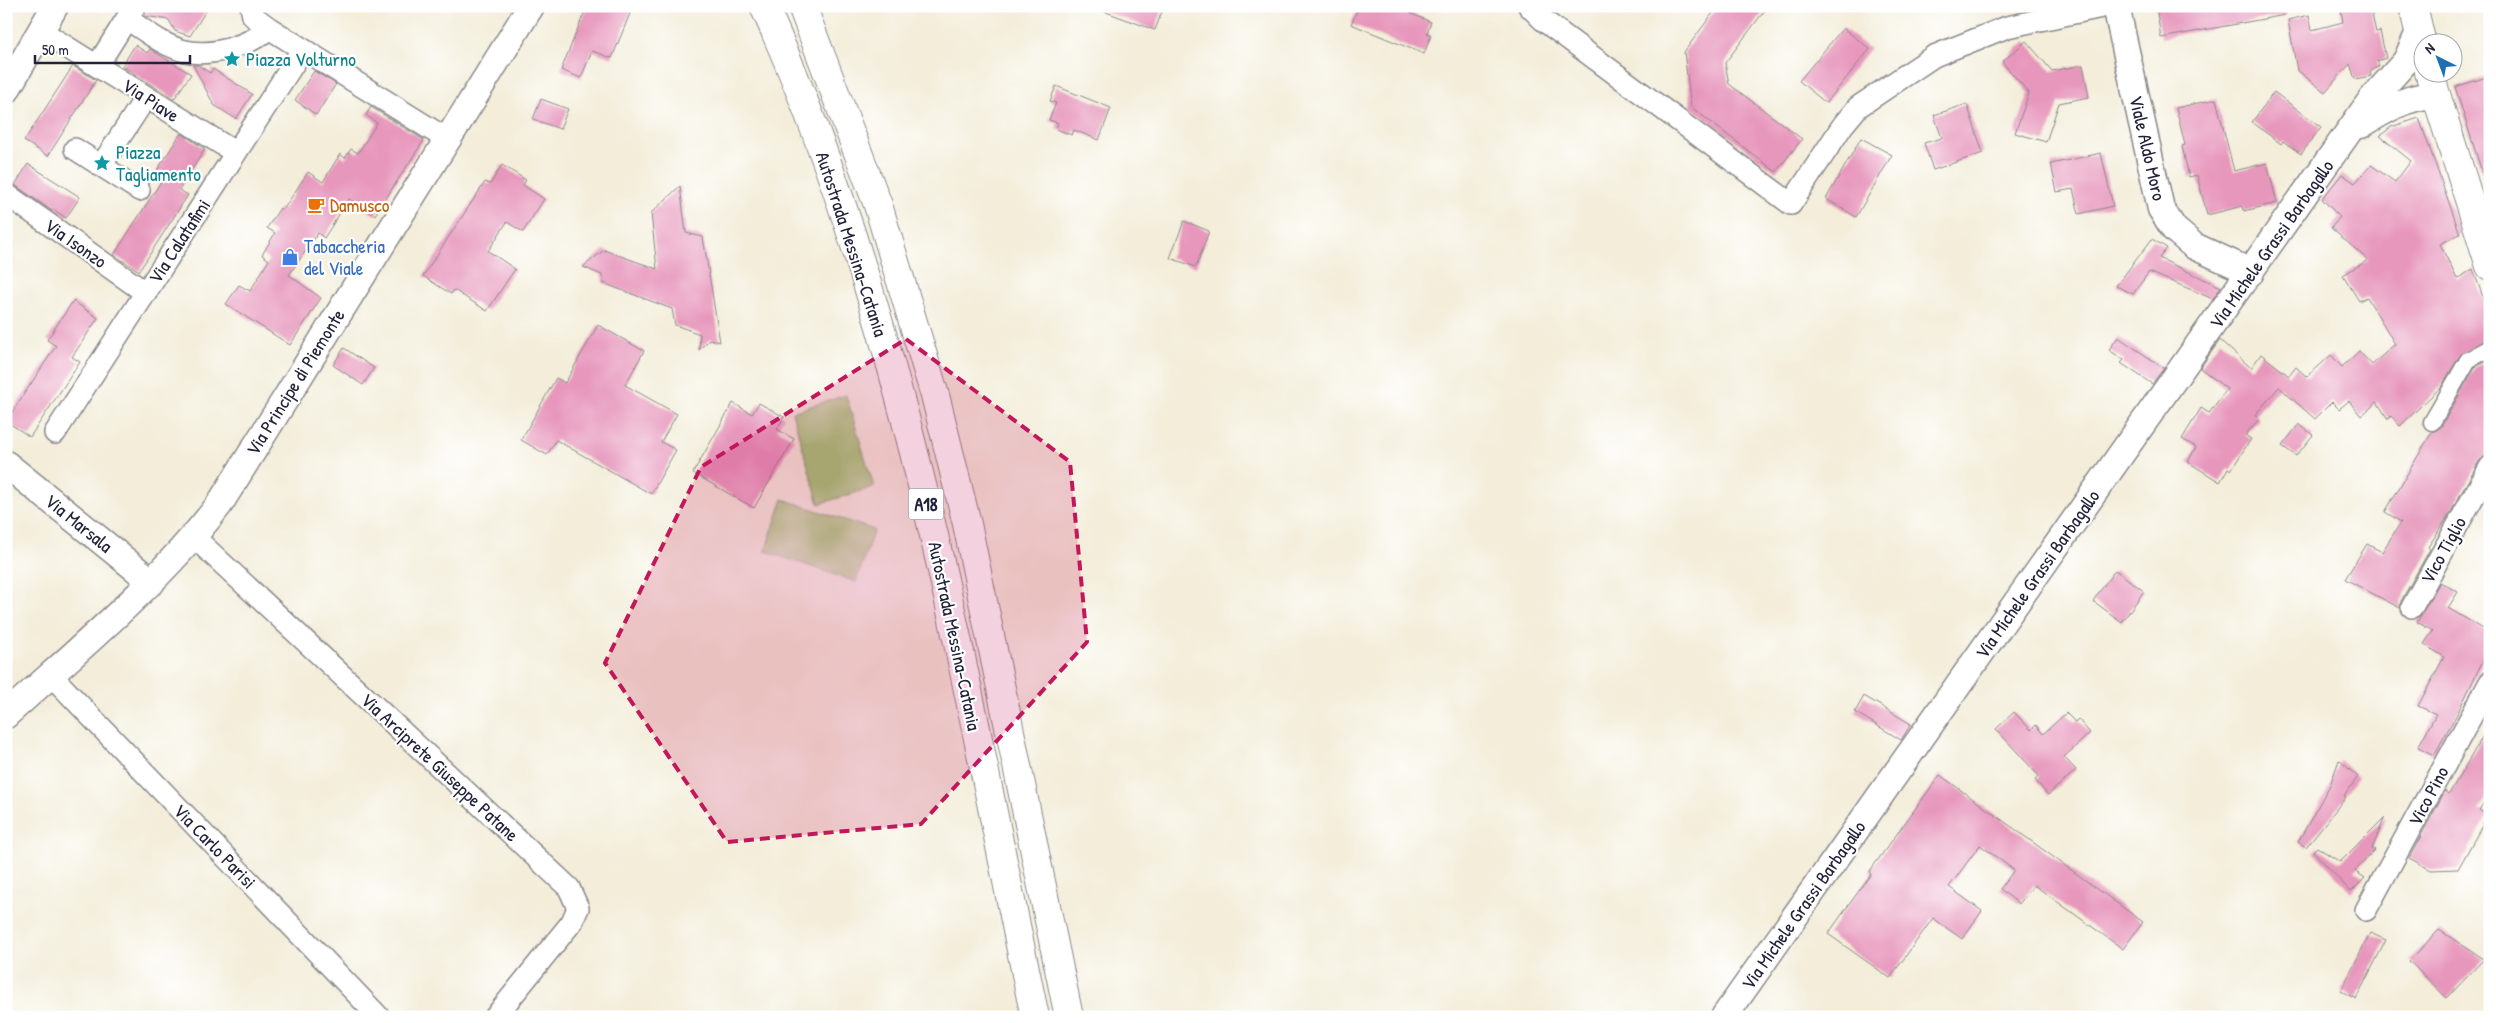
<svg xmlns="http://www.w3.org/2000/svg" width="2496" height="1023" viewBox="0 0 2496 1023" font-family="'Patrick Hand',sans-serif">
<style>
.green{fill:#a0ca76;stroke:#617658}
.building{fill:#e797bc}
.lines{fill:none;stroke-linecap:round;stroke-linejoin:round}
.pedestrian-casing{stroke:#8a888a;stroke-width:19}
.minor-casing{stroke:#8a888a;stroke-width:24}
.tertiary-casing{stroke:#8a888a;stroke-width:29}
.primary-casing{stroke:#8a888a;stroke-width:30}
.motorway-casing{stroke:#8a888a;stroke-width:30}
.pedestrian{stroke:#fff;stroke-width:16}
.minor{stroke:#fff;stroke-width:21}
.tertiary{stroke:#fff;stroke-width:26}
.primary{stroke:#fff;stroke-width:28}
.motorway{stroke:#fff;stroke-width:28}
.marked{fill:#c2185b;fill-opacity:0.2;stroke:#c2185b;stroke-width:4;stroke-dasharray:10 6;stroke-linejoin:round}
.labels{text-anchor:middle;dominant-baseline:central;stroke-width:4.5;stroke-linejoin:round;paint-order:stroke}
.shield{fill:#fff;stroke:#646476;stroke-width:1}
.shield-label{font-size:18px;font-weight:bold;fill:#22223b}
.culture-label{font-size:19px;fill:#0d838f;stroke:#fff;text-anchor:start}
.street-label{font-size:19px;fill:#22223b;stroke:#fff}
.food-label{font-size:19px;fill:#c56008;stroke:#fff;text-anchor:start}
.shop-label{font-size:19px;fill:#366cbe;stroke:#fff;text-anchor:start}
</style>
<rect width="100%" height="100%" fill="#fff"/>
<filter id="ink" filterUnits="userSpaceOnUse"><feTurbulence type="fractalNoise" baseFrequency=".02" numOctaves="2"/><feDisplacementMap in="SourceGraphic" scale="10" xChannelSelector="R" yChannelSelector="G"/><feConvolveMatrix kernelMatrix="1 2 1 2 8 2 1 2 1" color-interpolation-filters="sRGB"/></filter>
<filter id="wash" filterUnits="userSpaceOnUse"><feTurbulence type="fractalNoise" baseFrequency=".0096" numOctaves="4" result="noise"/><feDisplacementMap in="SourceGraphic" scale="20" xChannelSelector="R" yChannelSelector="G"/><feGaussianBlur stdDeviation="1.12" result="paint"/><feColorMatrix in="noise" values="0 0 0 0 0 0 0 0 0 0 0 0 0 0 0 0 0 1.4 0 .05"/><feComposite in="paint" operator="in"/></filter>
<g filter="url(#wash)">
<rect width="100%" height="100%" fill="#f3edd9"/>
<path class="green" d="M846,395L874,487L819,504L792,412Z
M783,499L874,530L856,582L765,551Z"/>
<g id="blocks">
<path class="building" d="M146,6H209L190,36L175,31L169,20L145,16Z
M587,6H633L612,58L592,51L581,78L561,70Z
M1096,6H1164L1155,30L1095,8Z
M1359,6H1412L1410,13L1431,22L1427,33L1431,35L1424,54L1351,24Z
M1718,6H1768L1725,63L1729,84L1802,139L1776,172L1691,107L1684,52Z
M2156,6H2284L2285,15L2161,38Z
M2340,6H2370L2376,32L2380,31L2386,58L2377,61L2379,66L2370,72L2371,76L2355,79L2350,64L2325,92L2297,70L2288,20L2309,15L2312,30L2343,22Z
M1843,28L1870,49L1826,103L1799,81Z
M2026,41L2052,71L2083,65L2089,97L2059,103L2046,142L2015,133L2029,93L2002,62Z
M135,45L147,53L150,49L191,74L174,99L122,66Z
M193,65H198L210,73L213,69L252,94L236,119L214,105Z
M73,66L96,80L48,156L24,141Z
M314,71L336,84L316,115L295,100Z
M2490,76V185H2486L2455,87Z
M1056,86L1111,108L1099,140L1074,130L1072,135L1056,129L1058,123L1049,120L1056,103L1050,101Z
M2274,92L2321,127L2301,154L2283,141L2281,144L2252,122Z
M541,99L568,109L560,129L533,119Z
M2216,99L2234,171L2267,163L2277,203L2244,211L2243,206L2207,215L2197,175L2189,177L2182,146L2185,145L2176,108Z
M1967,104L1983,153L1933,170L1924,143L1942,138L1934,115Z
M371,107L424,140L375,215L349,199L324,238L318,233L289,275L321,298L290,345L226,304L239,285L250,291L269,260L262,255L275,233L267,228L280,208L283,210L308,172L323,182L340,154L345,158L351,149L358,153L377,123L366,115Z
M2419,118L2460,234L2440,244L2457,279L2473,269L2490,317V338L2460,355L2441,387L2400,426L2391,416L2388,419L2377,402L2361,416L2349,401L2339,409L2332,402L2315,419L2279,387L2255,415L2259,419L2245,435L2251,439L2231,470L2228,468L2220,482L2188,462L2196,447L2182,439L2201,408L2209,413L2227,389L2200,368L2220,340L2251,368L2261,354L2289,376L2296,367L2307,377L2331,355L2342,367L2359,351L2372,365L2395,344L2367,297L2359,301L2343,275L2368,260L2331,228L2340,217L2322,199L2342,174L2355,183L2371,165L2395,182L2411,161L2380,136L2391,127Z
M181,133L205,149L179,190L188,195L139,271L114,255L164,177L156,172Z
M1861,138L1892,155L1856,217L1826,199Z
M2101,153L2113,206L2079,214L2073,189L2057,192L2051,164Z
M28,164L80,197L66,218L53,209L52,211L15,185Z
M502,165L526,180L523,185L544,199L523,232L507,222L488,251L515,269L487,311L454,290L451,294L423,276L485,182L490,184Z
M680,186L686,233L703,237L720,342L710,339L699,350L700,334L675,325L672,309L603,283L602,275L583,267L604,250L657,269L651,213Z
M1184,221L1209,231L1196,267L1170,258Z
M2152,239L2167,248L2159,258L2221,287L2213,299L2149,272L2133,294L2116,286Z
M73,301L98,318L72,357L80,362L30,437L6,421L56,346L47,340Z
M598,325L644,351L625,385L677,414L661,442L676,450L651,494L556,440L547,455L521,440L556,378L565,383Z
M2118,337L2164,368L2152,384L2121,363L2124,360L2109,350Z
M344,348L374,368L363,385L333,365Z
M2490,360V454L2479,461L2449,515L2428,547L2430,549L2401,601L2400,608L2345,579L2367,544L2382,552L2401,522L2385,512L2432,432L2441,427L2475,367Z
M733,403L752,414L759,403L784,417L777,429L794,439L754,508L693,473Z
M2299,424L2313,435L2296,456L2282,446Z
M2115,570L2144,591L2122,622L2093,601Z
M2440,582L2458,592L2448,608L2490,633V646L2456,716L2434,755L2418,747L2436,714L2418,706L2444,657L2424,644L2433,631L2417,622Z
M1864,696L1911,724L1901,740L1855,712Z
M2014,712L2031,730L2036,725L2043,734L2066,713L2075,722L2078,719L2090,733L2064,757L2076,770L2048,795L2035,780L2039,776L1996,729Z
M2490,724V793L2479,810L2488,815L2458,869L2431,870L2409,858L2445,791L2449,794Z
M2339,760L2358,777L2344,796L2346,797L2306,847L2298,842L2330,785Z
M1940,775L2143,922L2123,949L2034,885L2019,904L2000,889L2014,870L1980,845L1949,887L1982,911L1962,939L1933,918L1890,978L1828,934L1871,874L1869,872Z
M2385,817L2372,849L2375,850L2355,871L2365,878L2351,892L2313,851L2317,847L2340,862Z
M2439,930L2484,959L2447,998L2409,961Z
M2370,933L2386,940L2356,999L2341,991Z"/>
</g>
</g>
<g filter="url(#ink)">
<use href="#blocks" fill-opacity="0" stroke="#8a888a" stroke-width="1"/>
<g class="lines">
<g class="pedestrian-casing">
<path id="pedestrian" d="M2432,422L2468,360L2490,348"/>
</g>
<g class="minor-casing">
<path id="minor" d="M251,6L253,16L269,28L448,140
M1529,6L1543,20L1791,204L1843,125L1858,107L1934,56L2007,27L2107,6
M127,19C145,30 163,46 185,51C211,57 250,46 269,28
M41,31L236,153
M97,66L134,7
M75,149L139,190
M101,166L146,97
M6,194L146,293
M55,433L303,49
M194,537L569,888L578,908L572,922L495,1017
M2412,607L2490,467
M51,675L379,1017
M2366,910L2490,682"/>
</g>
<g class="tertiary-casing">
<path id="tertiary" d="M2116,6L2161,209L2174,229L2194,246L2251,272
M6,91L55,6
M2361,125C2385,110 2406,97 2434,95
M6,464L152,582
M6,715C80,648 158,584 219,505L531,6
M1724,1017L2371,100L2406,61L2419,32"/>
</g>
<g class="primary-casing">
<path id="primary" d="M2413,6L2424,52
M2429,72L2490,266"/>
</g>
<g class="motorway-casing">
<path id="motorway" d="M764,6C908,325 963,677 1035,1017
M802,6L878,205L936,399L967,524L1069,1017"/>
</g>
<use href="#pedestrian" class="pedestrian"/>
<use href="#minor" class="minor"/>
<use href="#tertiary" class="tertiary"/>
<use href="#primary" class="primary"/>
<use href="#motorway" class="motorway"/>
</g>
</g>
<path class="marked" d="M906,339L1070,462L1087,642L921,824L727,842L605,663L701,467Z"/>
<defs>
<g id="sight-bare" transform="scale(1.35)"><path d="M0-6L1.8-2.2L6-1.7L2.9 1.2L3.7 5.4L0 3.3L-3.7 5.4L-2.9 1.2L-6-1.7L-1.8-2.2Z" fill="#0f9aa8" stroke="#fff" stroke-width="2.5" paint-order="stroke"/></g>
<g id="cafe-bare" transform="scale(1.35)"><path d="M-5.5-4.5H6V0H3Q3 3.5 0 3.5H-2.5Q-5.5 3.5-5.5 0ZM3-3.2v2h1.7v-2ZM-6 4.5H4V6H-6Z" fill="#e8710a" stroke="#fff" stroke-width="2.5" paint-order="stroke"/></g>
<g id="shop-bare" transform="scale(1.35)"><path d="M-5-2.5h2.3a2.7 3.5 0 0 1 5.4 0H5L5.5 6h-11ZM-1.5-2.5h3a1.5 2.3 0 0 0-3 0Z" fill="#3f7fe0" stroke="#fff" stroke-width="2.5" paint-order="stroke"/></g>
</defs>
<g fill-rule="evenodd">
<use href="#sight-bare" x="232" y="59"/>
<use href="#sight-bare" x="102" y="163"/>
<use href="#cafe-bare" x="316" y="205"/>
<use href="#shop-bare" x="290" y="257"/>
</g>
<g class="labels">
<rect class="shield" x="908.5" y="488.5" width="35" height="31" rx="4"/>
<g class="shield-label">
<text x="926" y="504">A18</text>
</g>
<g class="culture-label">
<text x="246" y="59">Piazza Volturno</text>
<text x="116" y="152">Piazza<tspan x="116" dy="22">Tagliamento</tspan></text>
</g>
<g class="street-label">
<text transform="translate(151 100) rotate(33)">Via Piave</text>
<text transform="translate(2148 148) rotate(77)">Viale Aldo Moro</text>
<text transform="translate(179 241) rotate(-57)">Via Calatafimi</text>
<text transform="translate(76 243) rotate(35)">Via Isonzo</text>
<text transform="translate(852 244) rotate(72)">Autostrada Messina-Catania</text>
<text transform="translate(2271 244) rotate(-55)">Via Michele Grassi Barbagallo</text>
<text transform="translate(295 382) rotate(-58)">Via Principe di Piemonte</text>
<text transform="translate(79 523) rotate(39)">Via Marsala</text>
<text transform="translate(2443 550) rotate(-61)">Vico Tiglio</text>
<text transform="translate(2037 574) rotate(-55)">Via Michele Grassi Barbagallo</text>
<text transform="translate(955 636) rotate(78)">Autostrada Messina-Catania</text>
<text transform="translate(440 767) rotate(43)">Via Arciprete Giuseppe Patane</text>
<text transform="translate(2428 796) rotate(-62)">Vico Pino</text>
<text transform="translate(215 846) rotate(46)">Via Carlo Parisi</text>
<text transform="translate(1803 905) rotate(-55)">Via Michele Grassi Barbagallo</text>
</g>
<g class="food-label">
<text x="330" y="205">Damusco</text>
</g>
<g class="shop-label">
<text x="304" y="246">Tabaccheria<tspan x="304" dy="22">del Viale</tspan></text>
</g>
</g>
<rect width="2496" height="1023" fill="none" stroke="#fff" stroke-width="25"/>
<g transform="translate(2438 58) rotate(318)"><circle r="24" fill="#ffffff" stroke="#a7a7b1"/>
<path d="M0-4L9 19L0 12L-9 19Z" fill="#1f6fb2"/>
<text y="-8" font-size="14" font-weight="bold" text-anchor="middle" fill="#22223b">N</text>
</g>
<path d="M35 55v8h155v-8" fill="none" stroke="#22223b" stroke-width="2.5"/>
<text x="42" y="55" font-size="15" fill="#22223b" stroke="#ffffff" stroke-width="4" paint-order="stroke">50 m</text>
</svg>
